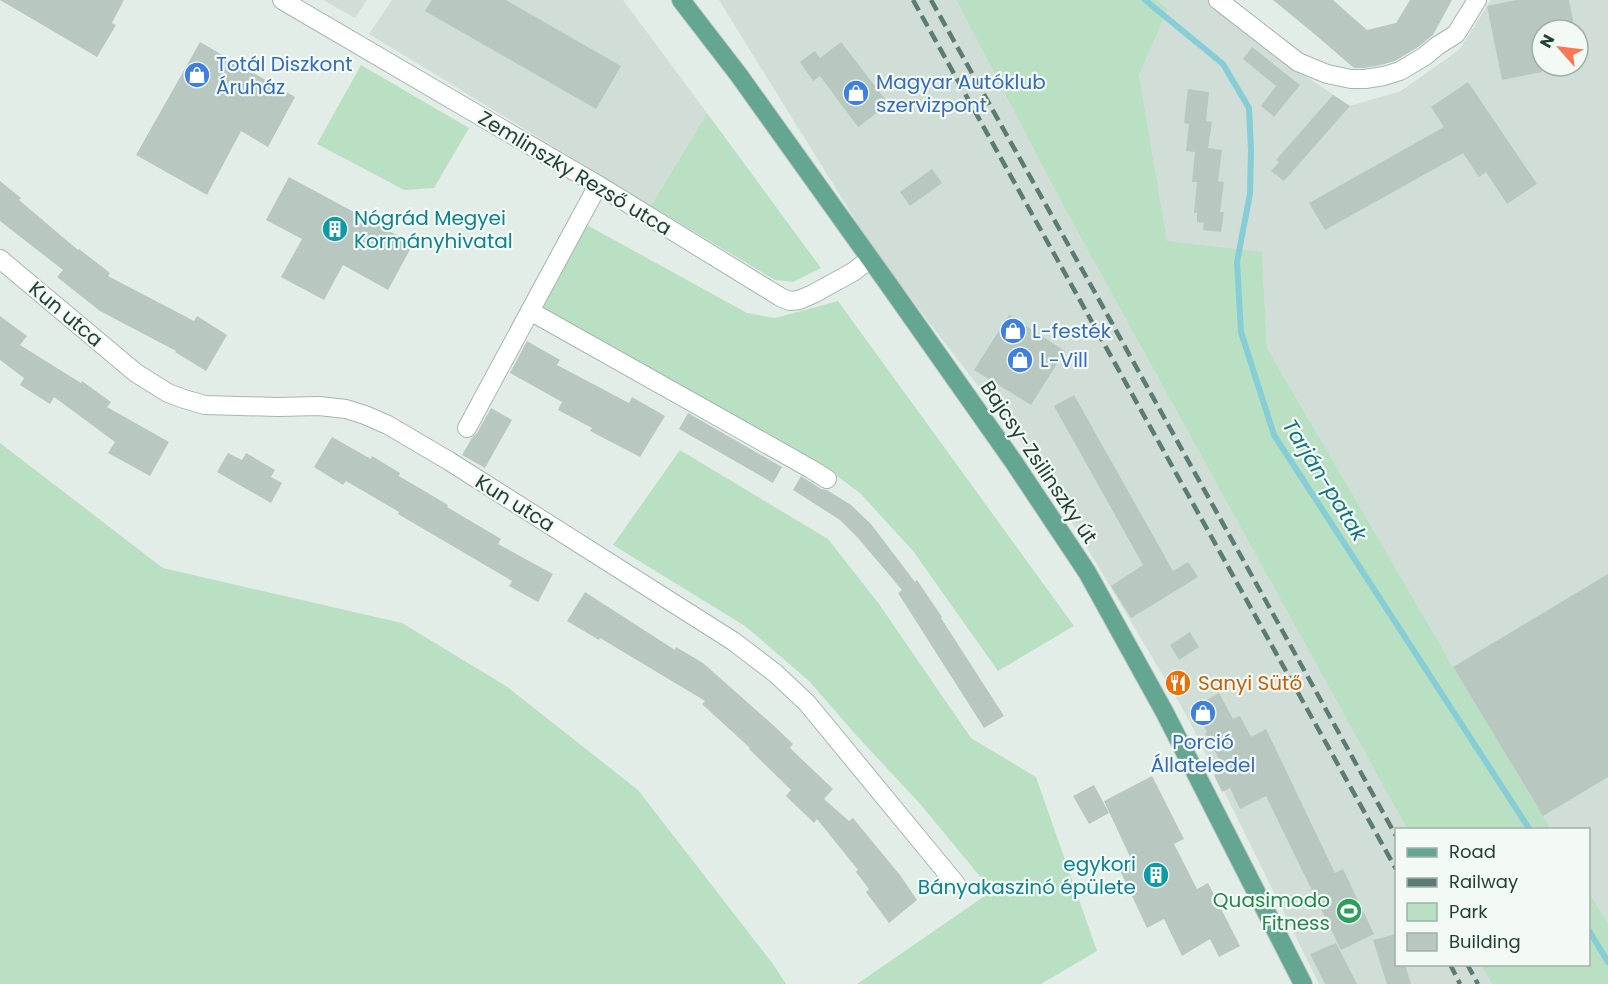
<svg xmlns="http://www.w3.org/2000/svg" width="1608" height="984" viewBox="0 0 1608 984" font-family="Poppins,sans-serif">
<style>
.built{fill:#d1ddd7;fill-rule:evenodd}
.green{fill:#bae0c3}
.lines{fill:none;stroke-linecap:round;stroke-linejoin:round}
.stream{stroke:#87cdd6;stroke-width:6}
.building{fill:#b8c8c1}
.street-casing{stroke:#a5b6af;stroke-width:20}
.primary-casing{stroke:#c1cac7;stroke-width:20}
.street{stroke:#fff;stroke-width:18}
.primary{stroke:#64a692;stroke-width:18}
.rail{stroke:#5c7b72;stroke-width:4.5;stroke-dasharray:12 6;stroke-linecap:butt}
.labels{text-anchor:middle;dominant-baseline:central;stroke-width:4.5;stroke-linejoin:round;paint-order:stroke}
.shop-label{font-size:20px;fill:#366cbe;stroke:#f3faf6;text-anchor:start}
.street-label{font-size:20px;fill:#214036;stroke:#f3faf6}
.culture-label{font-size:20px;fill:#0d838f;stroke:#f3faf6;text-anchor:start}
.food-label{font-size:20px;fill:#c56008;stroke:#f3faf6;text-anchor:start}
.leisure-label{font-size:20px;fill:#27864d;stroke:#f3faf6;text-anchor:end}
.water-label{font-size:21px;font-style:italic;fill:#177380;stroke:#f3faf6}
</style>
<rect width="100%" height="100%" fill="#e3ede8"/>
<path class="built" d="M323,0H367L355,18Z
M392,0H623L707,113L651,206L369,34Z
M719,0H956L1059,198L1407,829L1396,830V964L1481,965L1492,984H1319L1187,716L1057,497L1020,440L877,255Z
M1157,0H1209L1295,69L1350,106L1401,91L1459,50L1491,0H1608V924L1589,892L1588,830L1551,829L1426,622L1267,348L1262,253L1167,242L1139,75L1168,9ZM1542,30H1578V66H1542Z"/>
<path class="green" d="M956,0H1157L1168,9L1139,75L1167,241L1262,252L1267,348L1453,667L1551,829H1407L1059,198Z
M361,65L469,128L434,188L404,190L317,144Z
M707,113L821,268L793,282L775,280L651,206Z
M587,225L747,313L775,318L838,301L1074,626L998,671L913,551L860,493L826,468L540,310Z
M0,443L163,568L402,623L506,686L638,790L773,964L786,984H0Z
M680,450L828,539L879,604L971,738L1036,777L1097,951L1041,984H857L992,891L921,805L856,735L809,681L745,626L613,545Z
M1589,892L1608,924V984H1492L1481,965L1588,964Z"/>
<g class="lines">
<path class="stream" d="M1145,0L1223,64L1249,108L1251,150L1250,194L1237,262L1241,332L1274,435L1530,830
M1588,929L1608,962"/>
</g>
<path class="building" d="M0,0H124L112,23L116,25L97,57Z
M432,0H506L621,66L596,109L425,11Z
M1273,0H1333L1367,30L1396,23L1410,0H1452L1433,35L1418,47L1395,61L1381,65L1364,68H1354L1312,32Z
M1516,0H1569L1575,30H1542V72L1502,80L1487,6Z
M200,42L295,97L268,147L241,131L207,195L136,155Z
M841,42L889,104L858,127L820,76L813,81L800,62L815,51L820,58Z
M1252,47L1300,85L1274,117L1261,106L1276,86L1243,59Z
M1468,82L1537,184L1507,204L1486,172L1479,177L1463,153L1325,230L1309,203L1444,127L1431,107Z
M1188,89L1209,92L1206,121L1212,122L1208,148L1222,150L1218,181L1224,182L1220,212H1224L1221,232L1203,230L1204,223L1197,222V213H1194L1197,182H1192L1195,152L1186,151L1189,124L1184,123Z
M1333,95L1350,106L1284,181L1271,171L1279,162L1276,160Z
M932,169L942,183L910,206L900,192Z
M289,177L413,244L388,290L343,265L324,300L281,277L302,239L266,220Z
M0,181L21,198L19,200L78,250L79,249L110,273L108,276L194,321L197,316L227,335L206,371L175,352L176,351L100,311L57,277L63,270L0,221Z
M1009,315L1065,351L1031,405L974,370Z
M0,316L27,336L20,345L81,383L82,381L111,402L107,407L169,442L150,476L108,453L115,442L54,397L50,404L20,385L24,378L0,360Z
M527,341L560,360L557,365L629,403L632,397L665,416L640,457L590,431L592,428L558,410L562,402L510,373Z
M1074,395L1173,571L1188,562L1198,577L1131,618L1111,586L1143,565L1054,406Z
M491,408L512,420L485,468L462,455L472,438L477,433Z
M688,413L782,467L773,483L679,429Z
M332,437L371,459L372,456L400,473L399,476L448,505L447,507L501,539L498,544L553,574L538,602L509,586L512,581L398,514L399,512L346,481L343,485L314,467Z
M228,453L242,460L246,453L275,470L271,477L282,483L271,503L217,472Z
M801,476L821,489L827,490L851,505L871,524L915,582L917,580L942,617L941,618L1004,716L984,728L898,593L902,590L858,538L840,520L793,490Z
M1608,574V777L1543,816L1453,667Z
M585,592L675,650L676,647L703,663L772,724L793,744L790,748L833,789L824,799L849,821L853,818L900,875L917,900L889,923L866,892L869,889L856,872L858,870L817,819L814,823L786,796L791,790L749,749L750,748L702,704L705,701L600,638L599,640L567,621Z
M1190,632L1199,647L1179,660L1170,645Z
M1219,693L1233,719L1240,716L1251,737L1266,729L1335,873L1343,869L1374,934L1341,950L1266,796L1240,809L1230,788L1222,792L1214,775L1225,770L1205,733L1207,732L1194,707Z
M1152,776L1184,839L1174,844L1197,889L1208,883L1240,946L1219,957L1210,939L1182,956L1164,919L1147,928L1118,866L1131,859L1104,801Z
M1094,785L1109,813L1089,824L1073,796Z
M1396,934V964H1405L1411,984H1387L1373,940Z
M1336,943L1357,984H1325L1310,954Z"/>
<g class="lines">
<g class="street-casing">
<path id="street" d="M282,0L598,185L782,298L790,301L799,300L813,294L853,272L870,259
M1218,0L1298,62L1327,74L1351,79H1365L1384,76L1400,71L1425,56L1437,46L1456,34L1477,0
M0,259L136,373L168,393L184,399L205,405L278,407L319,406L346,409L365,415L388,425L449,461L733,641L775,673L807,703L956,884
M530,311L811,469L827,479
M467,428L598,185"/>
</g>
<g class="primary-casing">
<path id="primary" d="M681,0L738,74L889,285L1013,461L1087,572L1165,713L1303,984"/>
</g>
<use href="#street" class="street"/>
<use href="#primary" class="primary"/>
<path class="rail" d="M913,0L1396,869
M931,0L1093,289L1396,836
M1450,964L1460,984
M1467,964L1478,984"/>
</g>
<defs>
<g id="shop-disc" transform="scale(1.35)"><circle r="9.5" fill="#3f7fe0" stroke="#f3faf6"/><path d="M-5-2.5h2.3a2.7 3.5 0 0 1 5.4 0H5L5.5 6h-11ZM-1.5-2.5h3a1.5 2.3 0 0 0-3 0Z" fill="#fff"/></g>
<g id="building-disc" transform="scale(1.35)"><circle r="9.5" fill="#0f9aa8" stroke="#f3faf6"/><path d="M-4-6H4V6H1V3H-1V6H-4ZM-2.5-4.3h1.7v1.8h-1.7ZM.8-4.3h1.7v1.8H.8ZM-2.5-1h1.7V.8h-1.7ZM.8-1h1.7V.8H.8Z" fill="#fff"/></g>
<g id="restaurant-disc" transform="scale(1.35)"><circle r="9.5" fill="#e8710a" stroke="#f3faf6"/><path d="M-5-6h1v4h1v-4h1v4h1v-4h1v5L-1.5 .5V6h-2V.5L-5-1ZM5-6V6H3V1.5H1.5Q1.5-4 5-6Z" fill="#fff"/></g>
<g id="stadium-disc" transform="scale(1.35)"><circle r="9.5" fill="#2e9e5b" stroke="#f3faf6"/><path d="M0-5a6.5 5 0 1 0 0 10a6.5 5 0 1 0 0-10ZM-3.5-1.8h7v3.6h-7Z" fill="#fff"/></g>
</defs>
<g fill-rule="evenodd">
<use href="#shop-disc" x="197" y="75"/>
<use href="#shop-disc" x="856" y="93"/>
<use href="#building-disc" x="335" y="229"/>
<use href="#shop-disc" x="1013" y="331"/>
<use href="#shop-disc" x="1020" y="360"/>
<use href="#restaurant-disc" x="1178" y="683"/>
<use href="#shop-disc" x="1203" y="713"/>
<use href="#building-disc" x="1156" y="875"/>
<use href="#stadium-disc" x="1349" y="911"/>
</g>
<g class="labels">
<g class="shop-label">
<text x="216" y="64">Totál Diszkont<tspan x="216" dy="23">Áruház</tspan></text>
<text x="876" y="82">Magyar Autóklub<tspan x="876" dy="23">szervizpont</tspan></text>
<text x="1032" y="331">L-festék</text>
<text x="1040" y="360">L-Vill</text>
<text x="1203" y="742" text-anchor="middle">Porció<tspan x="1203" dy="23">Állateledel</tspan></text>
</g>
<g class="street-label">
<text transform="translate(575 173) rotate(31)">Zemlinszky Rezső utca</text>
<text transform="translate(66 314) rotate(40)">Kun utca</text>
<text transform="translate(1039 462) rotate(56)">Bajcsy-Zsilinszky út</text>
<text transform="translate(515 503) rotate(32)">Kun utca</text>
</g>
<g class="culture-label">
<text x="354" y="218">Nógrád Megyei<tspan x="354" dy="23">Kormányhivatal</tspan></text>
<text x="1136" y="864" text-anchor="end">egykori<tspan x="1136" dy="23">Bányakaszinó épülete</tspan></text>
</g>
<g class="food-label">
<text x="1198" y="683">Sanyi Sütő</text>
</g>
<g class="leisure-label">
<text x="1330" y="900">Quasimodo<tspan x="1330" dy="23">Fitness</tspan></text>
</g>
<g class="water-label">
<text transform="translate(1325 480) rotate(58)">Tarján-patak</text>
</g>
</g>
<rect x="1395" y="828" width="195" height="138" fill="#f3faf6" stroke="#9fb0a9" stroke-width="1.5"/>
<rect x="1407" y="848" width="30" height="9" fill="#64a692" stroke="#9fb0a9" stroke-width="1.5"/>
<text x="1449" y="858" font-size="18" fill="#214036">Road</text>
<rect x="1407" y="878" width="30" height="9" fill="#5c7b72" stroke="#9fb0a9" stroke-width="1.5"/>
<text x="1449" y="888" font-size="18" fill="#214036">Railway</text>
<rect x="1407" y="903" width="30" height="18" fill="#bae0c3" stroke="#9fb0a9" stroke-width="1.5"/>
<text x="1449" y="918" font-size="18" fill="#214036">Park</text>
<rect x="1407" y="933" width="30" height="18" fill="#b8c8c1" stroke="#9fb0a9" stroke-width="1.5"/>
<text x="1449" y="948" font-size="18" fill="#214036">Building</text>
<g transform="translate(1560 48) rotate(298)"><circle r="28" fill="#f3faf6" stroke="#9fb0a9" stroke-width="1.5"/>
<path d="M0-4.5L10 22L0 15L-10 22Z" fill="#fa7654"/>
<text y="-9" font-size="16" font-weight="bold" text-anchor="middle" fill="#214036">N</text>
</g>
</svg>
